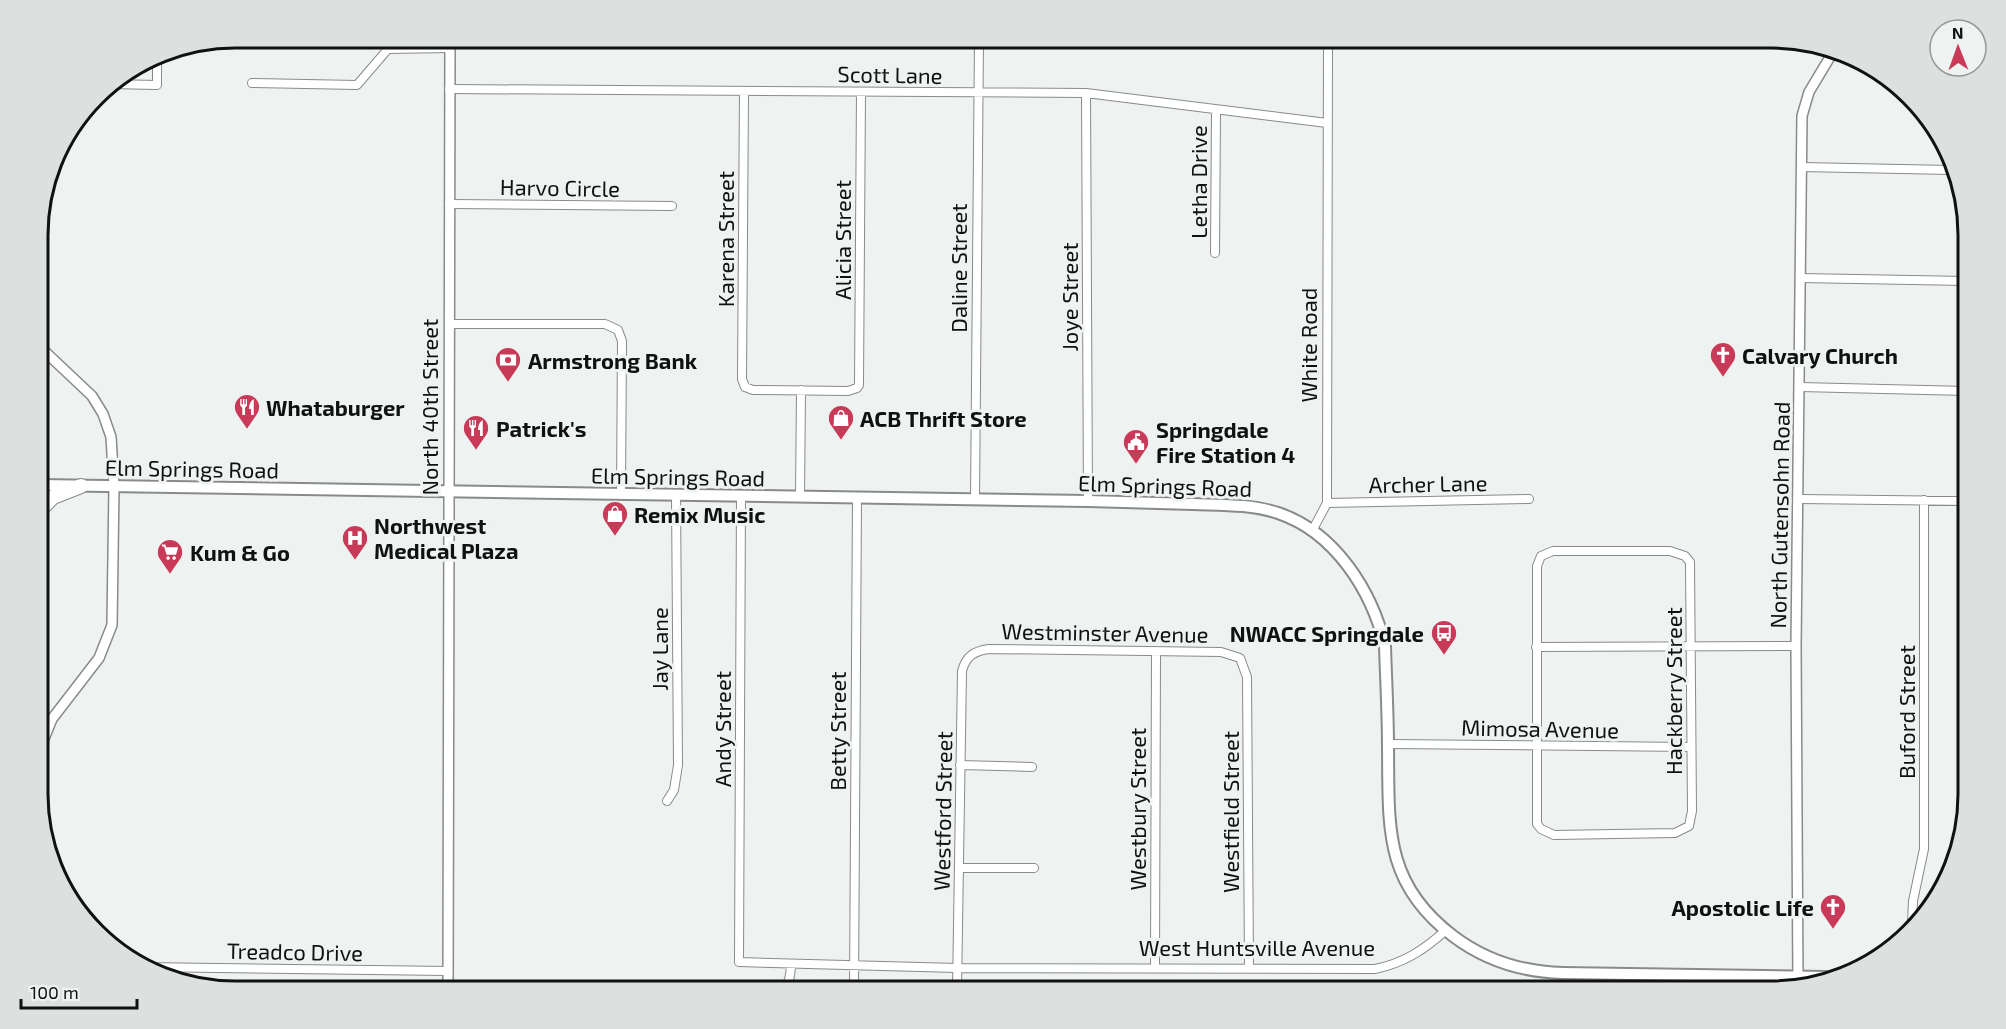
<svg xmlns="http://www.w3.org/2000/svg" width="2006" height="1029" viewBox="0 0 2006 1029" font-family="'Exo 2',sans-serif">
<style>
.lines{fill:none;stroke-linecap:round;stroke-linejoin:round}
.minor-casing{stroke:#888b89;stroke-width:10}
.tertiary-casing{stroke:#888b89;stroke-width:12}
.secondary-casing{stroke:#888b89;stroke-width:14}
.motorway-casing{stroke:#888b89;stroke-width:16}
.minor{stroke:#fff;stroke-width:8}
.tertiary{stroke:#fff;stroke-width:9}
.secondary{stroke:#fff;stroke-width:10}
.motorway{stroke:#fff;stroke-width:14}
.labels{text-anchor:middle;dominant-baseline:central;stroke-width:6;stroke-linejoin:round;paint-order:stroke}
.street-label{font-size:22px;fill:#101111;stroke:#eef2f0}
.poi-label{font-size:22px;font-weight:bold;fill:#101111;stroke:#eef2f0;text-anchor:start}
.rim{fill:none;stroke:#101111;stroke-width:3}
</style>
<rect width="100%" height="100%" fill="#eef2f0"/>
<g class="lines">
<g class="minor-casing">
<path id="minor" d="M252,83L357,85L388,49L450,48
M109,84L157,85V54
M449,89L1086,93L1327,123
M744,91L742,379L745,387L753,390L848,391L857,388L859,385L861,92
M1086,93L1088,501
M1801,167L1952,170
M449,204L672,206
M1215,253L1216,110
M1800,278L1967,281
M449,324H605L618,330L622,341L621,494
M1800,387L1967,391
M741,496L739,962L957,968L1375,969C1404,963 1424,950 1446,930
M800,497L801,390
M975,499L979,38
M1799,499L1968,501
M1327,503L1529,499
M1312,531L1327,503L1328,38
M1553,551H1670L1685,556L1690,562L1692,811L1689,826L1675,833L1554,835L1541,829L1537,824V566L1541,556Z
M1536,647L1796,646
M1388,744L1691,747
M960,765L1032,767
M667,801L674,790L678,765L676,495
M959,868H1034
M1912,923L1913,901L1924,849V500
M142,967L448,971
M1155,967L1156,652
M762,991C786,991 790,988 791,964
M854,991L857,498
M957,991L962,671C966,656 974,651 989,649L1221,652L1240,658L1247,677L1249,967"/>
</g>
<g class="tertiary-casing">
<path id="tertiary" d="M38,345L92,396L103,414L111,437L114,486L112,625L99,658L52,719L39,751
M1798,986L1796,646L1802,116L1809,92L1833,52
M448,991L450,38"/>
</g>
<g class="secondary-casing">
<path id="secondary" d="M39,485L1088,501C1123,502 1158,503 1193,504C1221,505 1251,504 1278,513C1335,532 1372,591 1385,646C1386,680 1388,713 1388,747C1389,826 1383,883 1453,936C1486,961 1522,972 1563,973L1826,977"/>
</g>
<g class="motorway-casing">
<path id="motorway" d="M39,511L53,497L81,486"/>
</g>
<use href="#minor" class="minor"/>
<use href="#tertiary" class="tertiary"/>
<use href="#secondary" class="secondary"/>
<use href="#motorway" class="motorway"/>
</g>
<defs>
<g id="church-pin" transform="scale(1.35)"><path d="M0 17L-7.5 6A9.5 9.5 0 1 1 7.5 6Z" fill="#c93a59" stroke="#eef2f0"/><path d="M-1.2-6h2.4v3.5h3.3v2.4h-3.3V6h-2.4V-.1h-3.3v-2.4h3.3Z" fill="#fff"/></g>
<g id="bank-pin" transform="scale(1.35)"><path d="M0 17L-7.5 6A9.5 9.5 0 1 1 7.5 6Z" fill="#c93a59" stroke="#eef2f0"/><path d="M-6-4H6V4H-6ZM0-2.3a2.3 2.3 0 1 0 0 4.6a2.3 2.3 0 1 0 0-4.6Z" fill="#fff"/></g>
<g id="restaurant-pin" transform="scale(1.35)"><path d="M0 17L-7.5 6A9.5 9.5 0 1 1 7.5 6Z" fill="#c93a59" stroke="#eef2f0"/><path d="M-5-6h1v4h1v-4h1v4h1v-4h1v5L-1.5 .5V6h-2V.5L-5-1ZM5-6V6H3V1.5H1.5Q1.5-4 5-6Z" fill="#fff"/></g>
<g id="shop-pin" transform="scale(1.35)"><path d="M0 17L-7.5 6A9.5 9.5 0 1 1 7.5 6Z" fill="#c93a59" stroke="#eef2f0"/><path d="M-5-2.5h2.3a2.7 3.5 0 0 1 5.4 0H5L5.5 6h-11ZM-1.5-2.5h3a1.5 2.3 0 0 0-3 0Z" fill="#fff"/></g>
<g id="civic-pin" transform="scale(1.35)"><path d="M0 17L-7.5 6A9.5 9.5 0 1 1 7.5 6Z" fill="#c93a59" stroke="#eef2f0"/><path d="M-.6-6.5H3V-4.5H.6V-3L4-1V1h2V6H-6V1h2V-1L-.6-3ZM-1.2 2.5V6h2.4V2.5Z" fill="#fff"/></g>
<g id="hospital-pin" transform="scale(1.35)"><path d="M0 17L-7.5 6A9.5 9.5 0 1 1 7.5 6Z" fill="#c93a59" stroke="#eef2f0"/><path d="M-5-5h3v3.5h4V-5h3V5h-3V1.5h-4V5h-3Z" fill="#fff"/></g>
<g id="supermarket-pin" transform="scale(1.35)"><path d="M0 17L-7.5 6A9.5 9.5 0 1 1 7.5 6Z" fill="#c93a59" stroke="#eef2f0"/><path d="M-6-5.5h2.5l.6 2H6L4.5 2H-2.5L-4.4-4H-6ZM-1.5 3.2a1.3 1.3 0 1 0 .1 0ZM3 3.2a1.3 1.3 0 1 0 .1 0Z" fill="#fff"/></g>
<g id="bus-pin" transform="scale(1.35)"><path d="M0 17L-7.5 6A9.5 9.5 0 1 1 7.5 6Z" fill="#c93a59" stroke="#eef2f0"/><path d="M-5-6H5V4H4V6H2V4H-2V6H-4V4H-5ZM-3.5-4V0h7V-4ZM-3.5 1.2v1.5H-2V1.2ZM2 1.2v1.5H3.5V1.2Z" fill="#fff"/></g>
</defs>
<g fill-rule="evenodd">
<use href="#church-pin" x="1723" y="355"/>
<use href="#bank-pin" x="508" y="360"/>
<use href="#restaurant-pin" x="247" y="407"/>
<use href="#shop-pin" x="841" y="418"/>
<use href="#restaurant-pin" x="476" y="428"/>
<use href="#civic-pin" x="1136" y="442"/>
<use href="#shop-pin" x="615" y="514"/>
<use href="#hospital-pin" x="355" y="538"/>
<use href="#supermarket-pin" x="170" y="552"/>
<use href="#bus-pin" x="1444" y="633"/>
<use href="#church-pin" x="1833" y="907"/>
</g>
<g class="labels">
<g class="street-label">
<text transform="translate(890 74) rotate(1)">Scott Lane</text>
<text transform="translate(1198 182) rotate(-90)">Letha Drive</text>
<text transform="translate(560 187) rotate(1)">Harvo Circle</text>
<text transform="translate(725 239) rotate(-90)">Karena Street</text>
<text transform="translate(842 240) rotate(-90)">Alicia Street</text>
<text transform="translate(958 268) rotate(-90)">Daline Street</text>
<text transform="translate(1069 297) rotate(-90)">Joye Street</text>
<text transform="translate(1308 345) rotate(-90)">White Road</text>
<text transform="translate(429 407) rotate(-90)">North 40th Street</text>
<text transform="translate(192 468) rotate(1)">Elm Springs Road</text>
<text transform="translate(678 476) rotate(1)">Elm Springs Road</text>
<text transform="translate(1428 483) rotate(-1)">Archer Lane</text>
<text transform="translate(1165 485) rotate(2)">Elm Springs Road</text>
<text transform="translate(1779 515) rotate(-89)">North Gutensohn Road</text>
<text transform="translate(1105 632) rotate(1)">Westminster Avenue</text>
<text transform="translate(659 649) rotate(-90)">Jay Lane</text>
<text transform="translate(1673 691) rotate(-90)">Hackberry Street</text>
<text transform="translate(1906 712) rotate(-90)">Buford Street</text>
<text transform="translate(1540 728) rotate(1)">Mimosa Avenue</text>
<text transform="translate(722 729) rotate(-90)">Andy Street</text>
<text transform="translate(837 731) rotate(-90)">Betty Street</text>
<text transform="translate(1137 809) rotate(-90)">Westbury Street</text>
<text transform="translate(942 811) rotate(-89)">Westford Street</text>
<text transform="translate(1230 812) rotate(-90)">Westfield Street</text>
<text x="1257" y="947">West Huntsville Avenue</text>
<text transform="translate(295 951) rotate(1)">Treadco Drive</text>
</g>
<g class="poi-label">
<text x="1742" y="355">Calvary Church</text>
<text x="528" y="360">Armstrong Bank</text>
<text x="266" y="407">Whataburger</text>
<text x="860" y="418">ACB Thrift Store</text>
<text x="496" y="428">Patrick's</text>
<text x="1156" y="429">Springdale<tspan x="1156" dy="25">Fire Station 4</tspan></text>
<text x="634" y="514">Remix Music</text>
<text x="374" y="525">Northwest<tspan x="374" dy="25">Medical Plaza</tspan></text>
<text x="190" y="552">Kum &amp; Go</text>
<text x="1424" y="633" text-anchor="end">NWACC Springdale</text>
<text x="1814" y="907" text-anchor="end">Apostolic Life</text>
</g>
</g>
<path d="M0 0H2006V1029H0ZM235 48H1771A187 187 0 0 1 1958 235V794A187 187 0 0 1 1771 981H235A187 187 0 0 1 48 794V235A187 187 0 0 1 235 48Z" fill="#dce0de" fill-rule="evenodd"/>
<path class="rim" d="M235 48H1771A187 187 0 0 1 1958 235V794A187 187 0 0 1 1771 981H235A187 187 0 0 1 48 794V235A187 187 0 0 1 235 48Z"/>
<g transform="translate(1958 48) rotate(359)"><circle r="28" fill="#eef2f0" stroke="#959897" stroke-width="1.5"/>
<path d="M0-4.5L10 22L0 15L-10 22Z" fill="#c93a59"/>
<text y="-9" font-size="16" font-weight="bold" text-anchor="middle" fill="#101111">N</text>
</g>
<path d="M21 999v9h116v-9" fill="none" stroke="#101111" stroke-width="3"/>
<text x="30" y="999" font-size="18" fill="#101111" stroke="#eef2f0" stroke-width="4.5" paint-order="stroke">100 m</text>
</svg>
